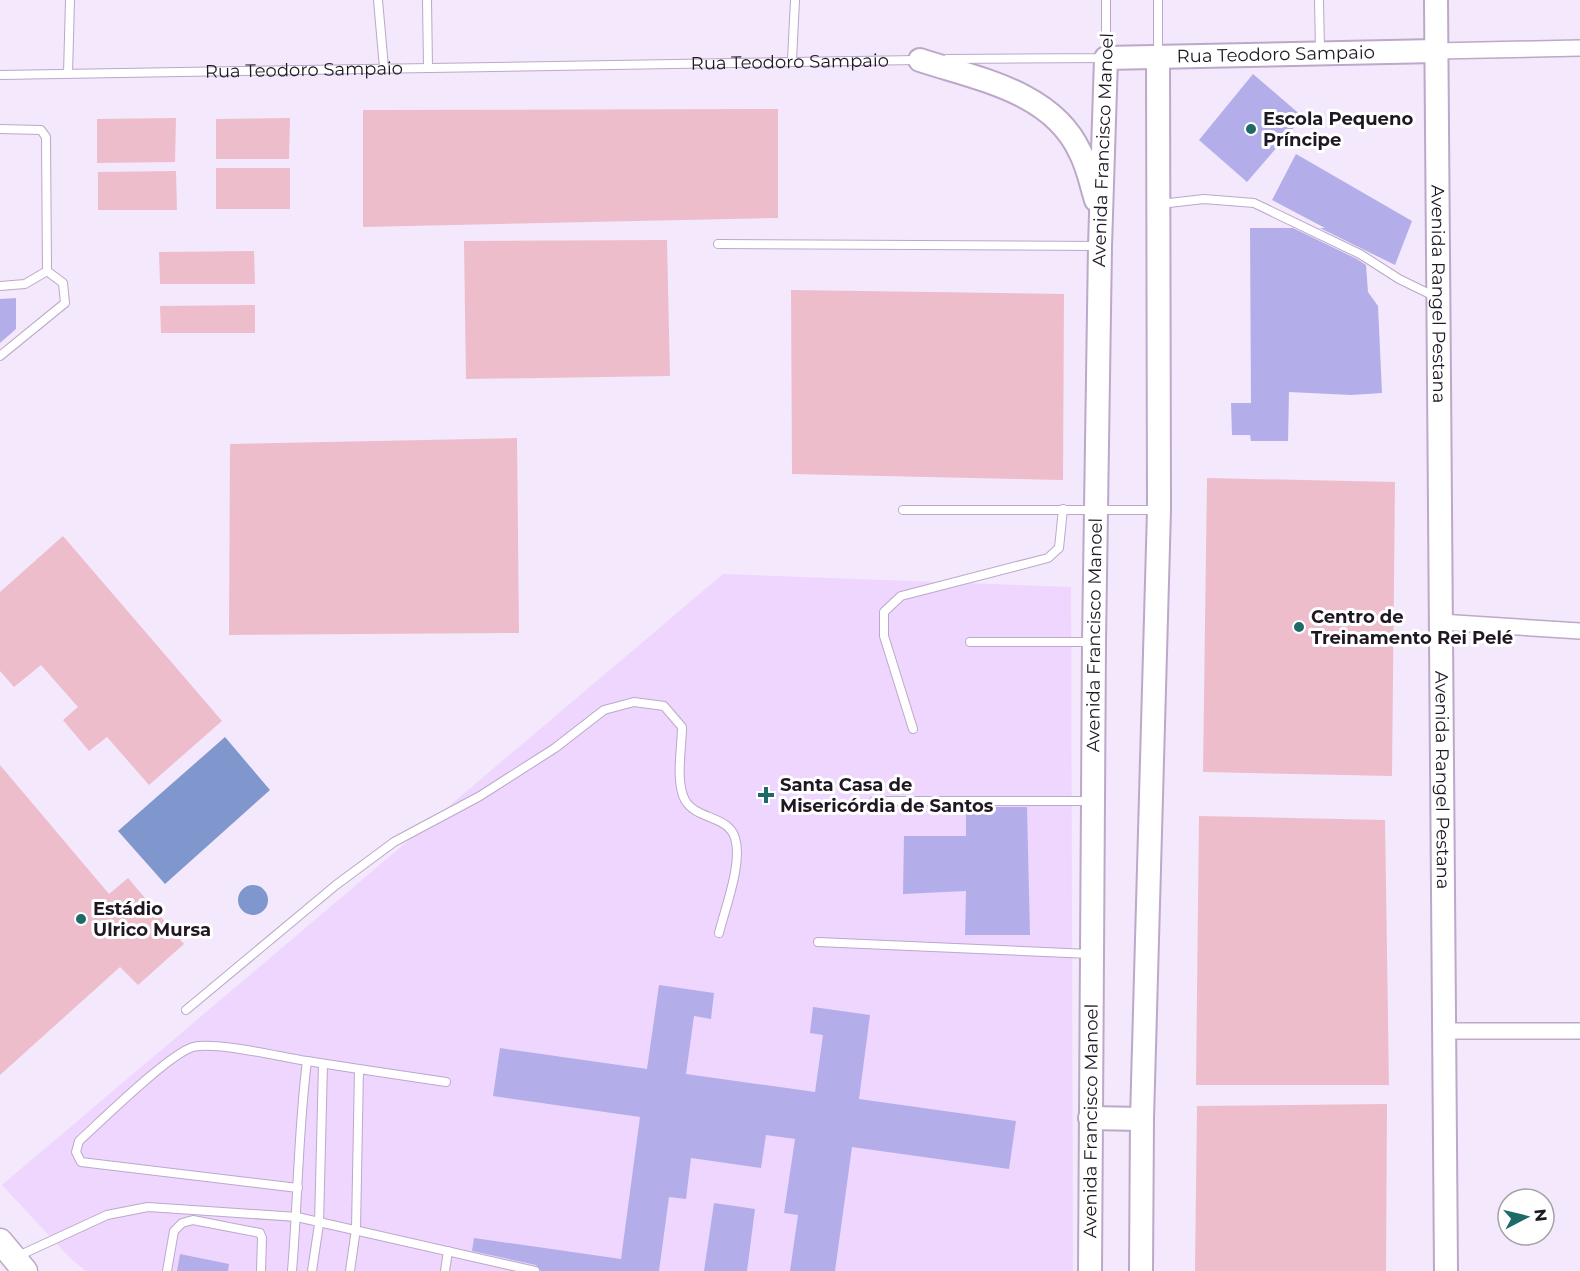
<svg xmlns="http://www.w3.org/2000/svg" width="1580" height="1271" viewBox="0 0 1580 1271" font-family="Montserrat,sans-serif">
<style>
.built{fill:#eed6fe}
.grass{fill:#edbdcb}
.water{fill:#7f97cc}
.building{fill:#b3aee9}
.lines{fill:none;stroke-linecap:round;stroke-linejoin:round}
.lane-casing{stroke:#bca8c8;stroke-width:10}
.street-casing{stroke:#bca8c8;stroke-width:18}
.secondary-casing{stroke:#bca8c8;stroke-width:26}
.primary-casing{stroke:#bca8c8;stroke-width:27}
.lane{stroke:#fff;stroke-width:8}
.street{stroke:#fff;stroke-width:15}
.secondary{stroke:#fff;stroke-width:22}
.primary{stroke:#fff;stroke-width:24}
.poi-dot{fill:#1d6a69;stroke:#fff;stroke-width:2}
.labels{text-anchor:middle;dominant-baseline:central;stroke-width:6;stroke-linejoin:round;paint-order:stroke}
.street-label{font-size:18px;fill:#1f1823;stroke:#fff}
.poi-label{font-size:18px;font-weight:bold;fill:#1f1823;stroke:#fff;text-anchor:start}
</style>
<rect width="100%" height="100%" fill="#f4e8fc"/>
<path class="built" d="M723,574L1071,587L1073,1271H86L72,1260L2,1185Z"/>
<path class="grass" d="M778,109V218L363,227V110Z
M176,118L175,162L97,163V119Z
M290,118L289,159H216V119Z
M216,168H290V209H216Z
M176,171L177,210H98V172Z
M667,240L670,376L466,379L464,241Z
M254,251L255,284H160L159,252Z
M791,290L1064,294L1063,480L792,474Z
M255,305V333H161L160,306Z
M517,438L519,633L229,635L230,444Z
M1207,478L1395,482L1392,776L1203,772Z
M63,536L222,721L149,785L107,737L89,751L63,720L78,707L41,665L14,687L0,671V592Z
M0,765L109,894L128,878L184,944L138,985L120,967L0,1075Z
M1199,816L1385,820L1389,1085H1196Z
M1387,1104L1386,1271H1195L1197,1106Z"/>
<path class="water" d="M225,737L270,790L165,884L118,831Z
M238 900a15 15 0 1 1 30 0a15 15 0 1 1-30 0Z"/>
<path class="building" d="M1253,74L1303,117L1247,182L1199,140Z
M1296,154L1412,221L1395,265L1320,228H1325L1272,200Z
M1250,228H1293L1357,259L1366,265L1368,292L1378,306L1382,393L1351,395L1289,392L1288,441H1251L1250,435H1232L1231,403H1251Z
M16,298V329L0,343V299Z
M966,807H1027L1030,935H965L966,891L903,894L904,836H966Z
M659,985L714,993L711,1019L694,1016L686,1074L815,1092L823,1035L810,1033L813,1007L870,1015L859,1099L1016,1121L1009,1169L852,1147L835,1271H790L798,1215L784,1213L795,1139L766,1135L761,1168L691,1158L686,1199L669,1197L659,1271H541L536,1265L472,1251L474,1238L621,1259L640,1117L493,1096L500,1048L647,1069Z
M714,1203L755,1209L747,1271H704Z
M180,1254L229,1264L228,1271H177Z"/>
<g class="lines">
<g class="lane-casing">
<g id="lane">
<path d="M378,0L384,68"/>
<path d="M427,0L428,67"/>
<path d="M1319,0L1320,50"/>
<path d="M1158,55V0"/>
<path d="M947,59L1106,58V0"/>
<path d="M792,60L795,0"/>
<path d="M68,74L70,0"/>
<path id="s1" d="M0,75L917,60"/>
<path d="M0,129L41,130L46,137L47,271"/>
<path d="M1160,204L1204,199L1254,203L1360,254L1399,279L1436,297"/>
<path d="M718,244L1098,246"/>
<path d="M0,286L25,284L47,271"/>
<path d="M0,356L65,303L63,283L47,271"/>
<path d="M903,510H1158"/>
<path d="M970,642H1092"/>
<path d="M913,729L884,636V612L901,596L1048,558L1059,548L1063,509"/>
<path d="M874,801H1090"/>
<path d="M818,942L1090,954"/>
<path d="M186,1010L336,885L394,842L480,796L555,748L604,710L634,702L664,706L682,727C682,748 675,781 685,800C696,820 728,815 735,838C743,863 725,908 719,933"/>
<path d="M298,1188L81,1162L76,1152L79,1141C101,1121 169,1054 193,1047C216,1041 280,1057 307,1061"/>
<path d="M16,1257L107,1215L148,1207L297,1217L535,1271"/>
<path d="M167,1271L174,1231L182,1223L193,1220L260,1233L262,1238L261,1271"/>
<path d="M292,1271C298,1201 298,1131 307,1061L359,1069"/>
<path d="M312,1271L319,1224L323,1064"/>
<path d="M350,1271L356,1229L359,1069L446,1082"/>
<path d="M445,1271L448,1251"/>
</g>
</g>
<g class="street-casing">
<path id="street" d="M1436,51L1580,48
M1440,622L1580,631
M1445,1031H1580"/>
</g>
<g class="secondary-casing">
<g id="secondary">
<path id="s2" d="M1436,0L1446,1271"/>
<path d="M920,60C977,79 1052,91 1080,152C1088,167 1091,184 1096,200"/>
<path d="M1090,1118L1142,1119"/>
<path id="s3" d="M1090,1271L1094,642L1100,246L1106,58L1436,51"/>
<path d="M1141,1271L1142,1119L1159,510L1158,57"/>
</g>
</g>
<g class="primary-casing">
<path id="primary" d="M0,1241L25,1271"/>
</g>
<use href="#lane" class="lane"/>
<use href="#street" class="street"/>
<use href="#secondary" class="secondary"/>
<use href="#primary" class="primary"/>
</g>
<g class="poi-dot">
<circle cx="1251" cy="129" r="6"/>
<circle cx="1299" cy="627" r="6"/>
<path d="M763 786h6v6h6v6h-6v6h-6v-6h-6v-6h6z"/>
<circle cx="81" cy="919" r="6"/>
</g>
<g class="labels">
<g class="street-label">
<text stroke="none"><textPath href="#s3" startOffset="1383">Rua Teodoro Sampaio</textPath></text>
<text stroke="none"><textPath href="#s1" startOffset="790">Rua Teodoro Sampaio</textPath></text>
<text stroke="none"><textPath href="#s1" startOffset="304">Rua Teodoro Sampaio</textPath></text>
<text transform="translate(1103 150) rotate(-88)">Avenida Francisco Manoel</text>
<text stroke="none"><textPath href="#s2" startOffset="294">Avenida Rangel Pestana</textPath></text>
<text stroke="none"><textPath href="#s3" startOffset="636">Avenida Francisco Manoel</textPath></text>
<text stroke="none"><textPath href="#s2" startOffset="780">Avenida Rangel Pestana</textPath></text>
<text stroke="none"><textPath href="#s3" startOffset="150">Avenida Francisco Manoel</textPath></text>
</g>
<g class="poi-label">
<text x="1263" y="119">Escola Pequeno<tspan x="1263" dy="21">Príncipe</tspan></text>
<text x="1311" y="617">Centro de<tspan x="1311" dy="21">Treinamento Rei Pelé</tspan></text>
<text x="780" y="785">Santa Casa de<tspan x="780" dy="21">Misericórdia de Santos</tspan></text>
<text x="93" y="909">Estádio<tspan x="93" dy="21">Ulrico Mursa</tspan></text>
</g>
</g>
<g transform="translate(1526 1217) rotate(83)"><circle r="28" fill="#ffffff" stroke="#a5a3a7" stroke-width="1.5"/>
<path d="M0-4.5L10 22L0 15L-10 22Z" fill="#1d6a69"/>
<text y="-9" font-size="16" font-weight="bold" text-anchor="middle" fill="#1f1823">N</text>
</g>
</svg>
